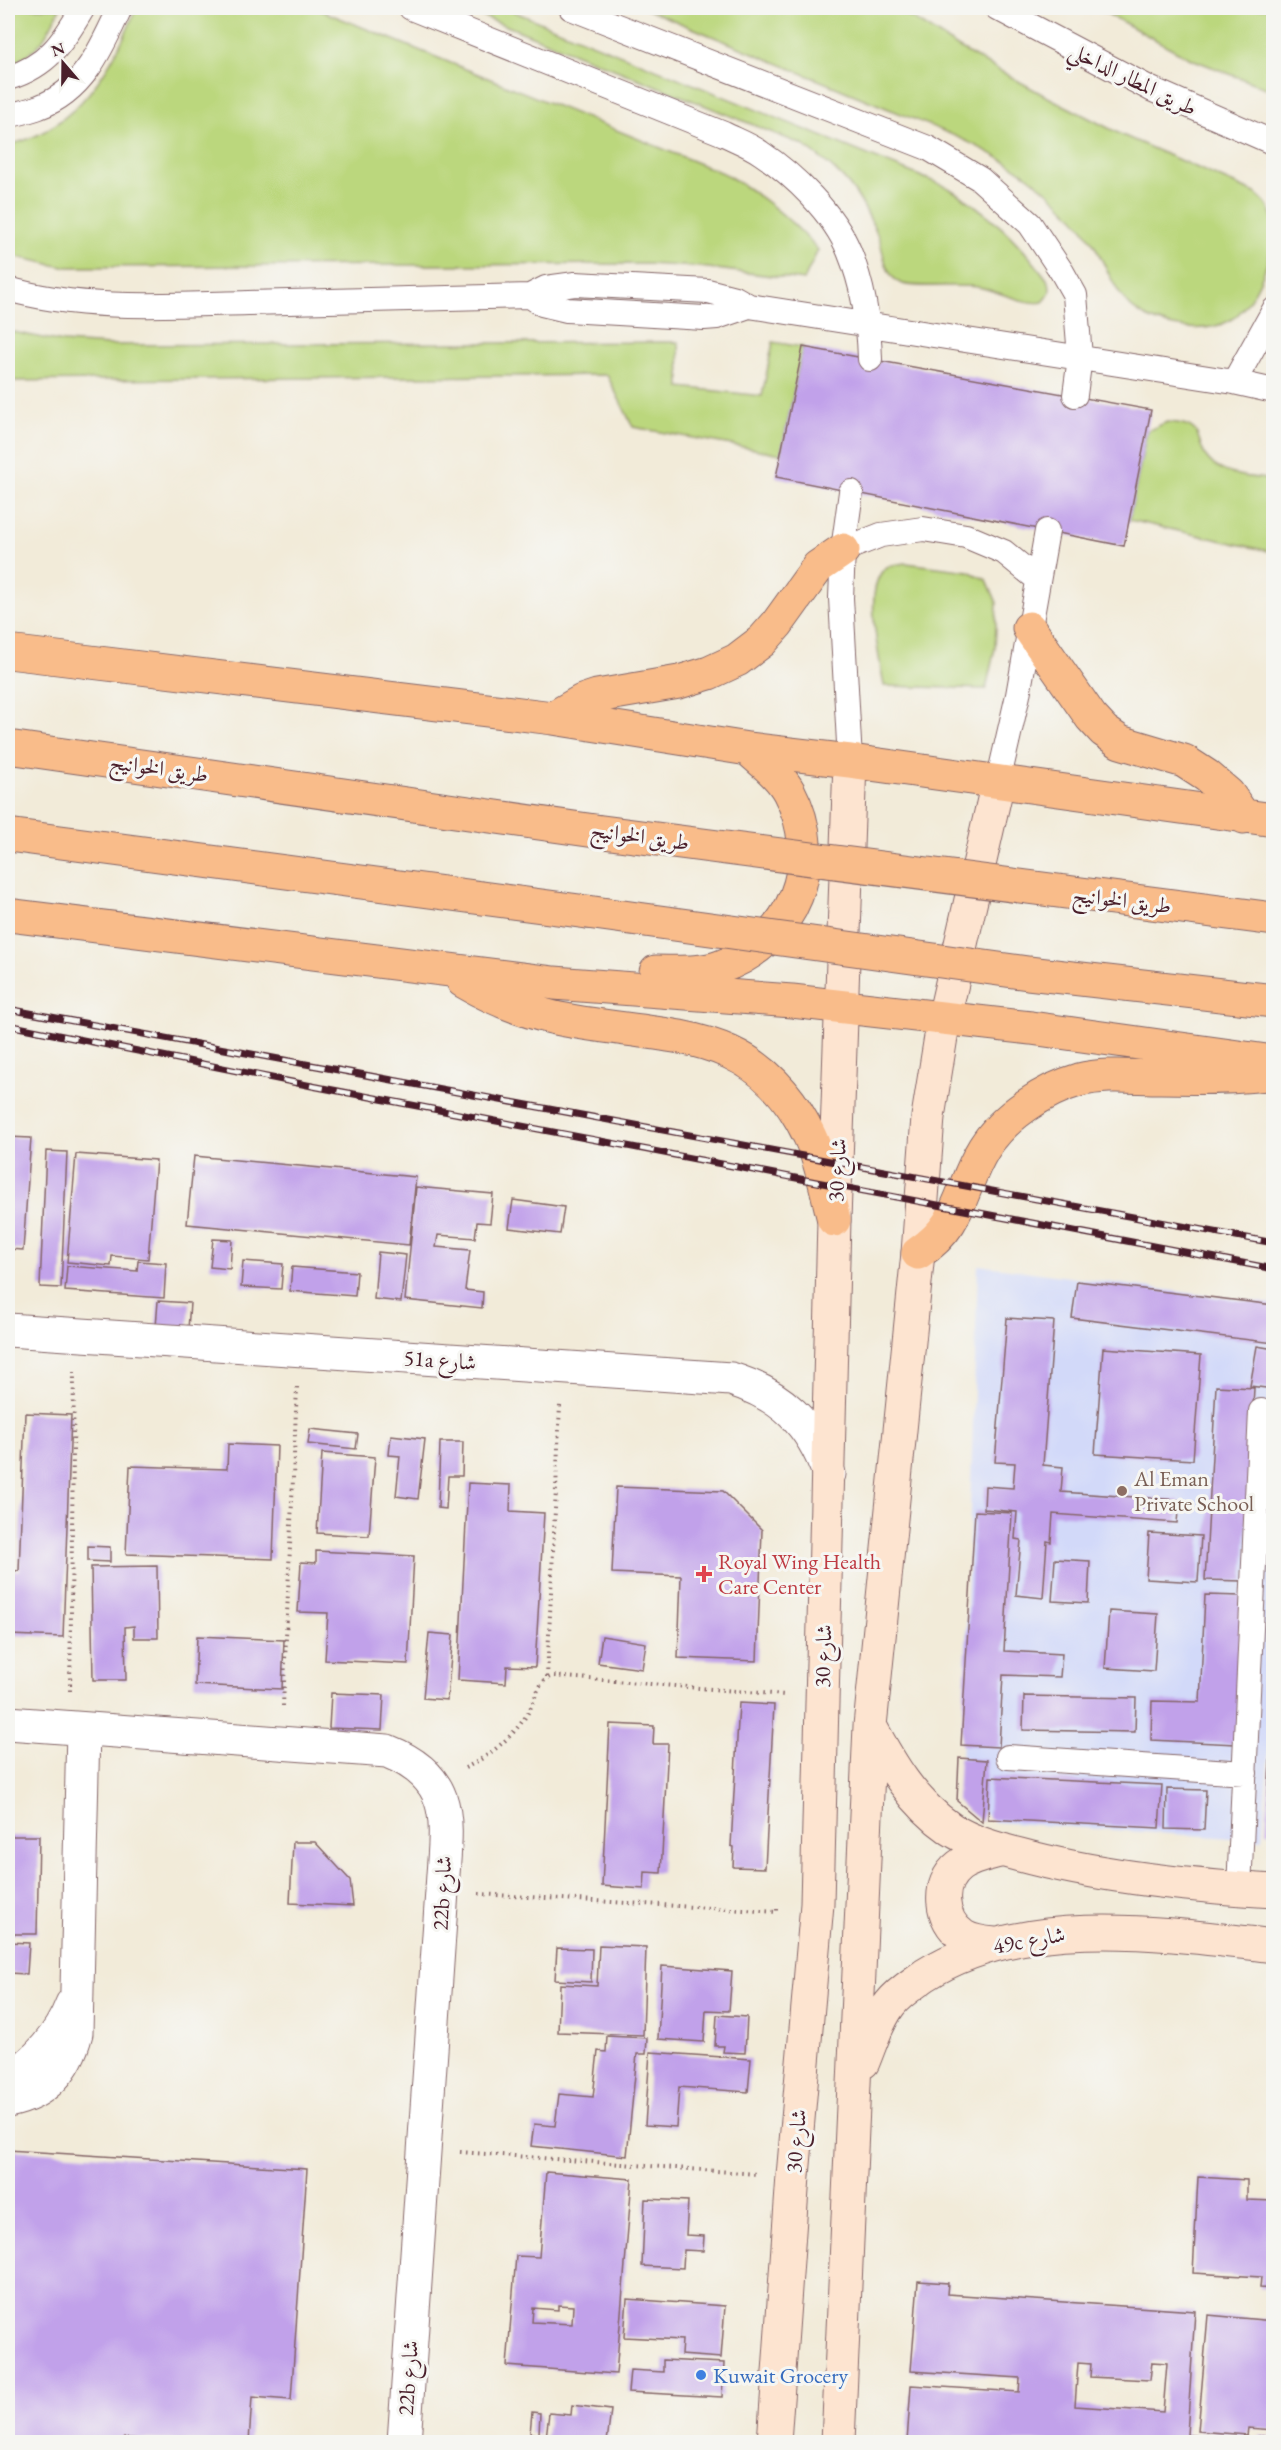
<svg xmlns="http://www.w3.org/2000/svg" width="1281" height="2450" viewBox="0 0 1281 2450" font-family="'EB Garamond',Amiri,serif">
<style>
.built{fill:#d2d9f9}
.green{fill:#bbd77d;stroke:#827b54;stroke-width:1.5}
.building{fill:#c1a1ea;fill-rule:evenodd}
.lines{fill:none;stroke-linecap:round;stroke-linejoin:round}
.lane-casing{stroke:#856668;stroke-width:26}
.street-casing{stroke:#856668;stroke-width:35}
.secondary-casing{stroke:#856668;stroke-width:35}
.primary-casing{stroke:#856668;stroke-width:35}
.highway-casing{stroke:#856668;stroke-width:35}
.path{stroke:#856668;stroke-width:4;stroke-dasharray:1.5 4.5;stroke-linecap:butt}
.lane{stroke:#fff;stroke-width:24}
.street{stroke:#fff;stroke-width:33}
.secondary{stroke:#fde4d0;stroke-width:33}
.primary{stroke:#f9bc8a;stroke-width:33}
.highway{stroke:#f9bc8a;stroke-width:33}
.rail-casing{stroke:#4a1f2b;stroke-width:7}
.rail{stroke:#f6f6f2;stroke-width:4.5;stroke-dasharray:14;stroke-linecap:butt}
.highway-bridge-casing{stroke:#856668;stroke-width:35;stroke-linecap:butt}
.highway-bridge{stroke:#f9bc8a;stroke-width:33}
.education-dot{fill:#8d6e63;stroke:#f6f6f2;stroke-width:2}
.health-dot{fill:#e0444e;stroke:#f6f6f2;stroke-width:2}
.shop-dot{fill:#3f7fe0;stroke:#f6f6f2;stroke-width:2}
.labels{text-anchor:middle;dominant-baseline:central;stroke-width:6;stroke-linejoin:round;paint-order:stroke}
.street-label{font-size:22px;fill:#4a1f2b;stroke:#f6f6f2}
.education-label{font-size:22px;fill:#785e54;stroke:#f6f6f2;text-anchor:start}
.health-label{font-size:22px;fill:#be3a42;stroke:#f6f6f2;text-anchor:start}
.shop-label{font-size:22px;fill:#366cbe;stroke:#f6f6f2;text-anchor:start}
</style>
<rect width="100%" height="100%" fill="#f6f6f2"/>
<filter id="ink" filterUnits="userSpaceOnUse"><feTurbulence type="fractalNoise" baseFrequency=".0167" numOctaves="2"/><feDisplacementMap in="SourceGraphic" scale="12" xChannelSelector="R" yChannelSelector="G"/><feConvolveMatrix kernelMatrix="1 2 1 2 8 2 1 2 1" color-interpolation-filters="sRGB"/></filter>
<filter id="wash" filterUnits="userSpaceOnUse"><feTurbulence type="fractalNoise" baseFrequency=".008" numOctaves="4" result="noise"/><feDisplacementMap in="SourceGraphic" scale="24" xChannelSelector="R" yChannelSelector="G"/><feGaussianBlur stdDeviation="1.35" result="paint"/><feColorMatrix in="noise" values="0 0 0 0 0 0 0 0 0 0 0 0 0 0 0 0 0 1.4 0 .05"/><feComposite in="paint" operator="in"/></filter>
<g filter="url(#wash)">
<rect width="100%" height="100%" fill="#f2ebd9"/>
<path class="built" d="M978,1265L1273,1304L1274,1678L1262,1840L994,1822L961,1794Z"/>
<path class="green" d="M8,8H60C45,40 40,50 8,66Z
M133,8H315L725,174C761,195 791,218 818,250L804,280L700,267L647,264L63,267L8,255V145C74,131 113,68 136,9Z
M462,8H505L947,187C989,212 1020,242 1049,282C1051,291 1050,295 1043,302C1026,306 996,290 977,287C960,284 911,289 900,283C885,275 884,254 879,239C874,226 868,214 861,202C847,177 825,161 803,145Z
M644,8H896L959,48L1040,93L1122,135L1255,193C1262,199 1269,205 1272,214C1281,242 1255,307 1229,321C1205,334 1169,328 1146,317C1116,302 1110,272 1094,245C1078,218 1054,196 1029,177C982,143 927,125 874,103C797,71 720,39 644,8Z
M1097,8H1273V91L1189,58Z
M8,331L63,342L109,345L679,342L680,387L762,396L773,342L803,347L781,454L633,427L607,375L8,381Z
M1167,422C1213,424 1189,445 1214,465C1230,477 1254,477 1273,480V552L1129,520L1147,431Z
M906,563L968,571L987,580L997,603L995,648L986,689L884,686C880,659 861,584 887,567C891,564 900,564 906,563Z"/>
<g id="blocks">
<path class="building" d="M803,347L1151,410L1124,546L776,477Z
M8,1137L31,1138L23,1250L8,1249Z
M46,1151L67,1152L61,1288L40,1287Z
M76,1154L156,1160L148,1259L112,1256L111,1266L67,1262Z
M194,1156L416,1177L409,1245L187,1224Z
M416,1187L493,1194L490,1223L477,1222L475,1238L438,1235L436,1247L470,1250L465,1290L483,1292L482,1308L405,1300Z
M513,1200L564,1207L560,1234L509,1228Z
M213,1239L232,1240L230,1269L210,1267Z
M378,1252L406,1255L401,1302L374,1299Z
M138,1261L166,1263L164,1298L65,1291L67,1266L137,1271Z
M243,1261L283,1264L281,1289L241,1287Z
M292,1267L357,1272L355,1296L290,1291Z
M1077,1281L1274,1305V1343L1072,1318Z
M158,1301L190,1303L188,1329L156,1327Z
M1007,1318L1054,1321L1043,1465L1063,1467L1061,1492L1179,1500L1177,1523L1053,1514L1051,1542L1047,1541L1043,1598L1016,1595L1021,1540L1015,1539L1017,1512L984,1509L985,1486L1013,1488L1015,1463L995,1462Z
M1257,1346L1274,1349V1389L1250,1386Z
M1103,1348L1201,1355L1193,1460L1095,1454Z
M1216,1386L1254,1388L1243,1581L1205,1580Z
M25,1413L71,1415L63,1637L9,1635L11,1594H8V1570L19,1571Z
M310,1429L358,1434L356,1449L308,1444Z
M391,1435L425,1439L418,1499L396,1496L400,1456L389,1455Z
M440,1442H463L462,1476H448L446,1509L438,1508Z
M228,1444L277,1446L273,1559L126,1554L130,1466L227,1469Z
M322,1453L375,1457L369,1536L317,1533Z
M468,1483L511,1485L510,1511L544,1513L535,1667L507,1666L506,1683L458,1680Z
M616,1487L723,1491L762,1530L757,1661L678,1658L681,1576L612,1573Z
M975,1511L1012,1513L1004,1651L1062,1654L1060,1677L1003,1675L999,1747L961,1745Z
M1149,1533L1201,1536L1198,1582L1146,1579Z
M88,1546L110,1547V1562L88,1561Z
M316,1551L414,1556L408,1664L325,1660L328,1613L298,1612L301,1562L316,1563Z
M1055,1559L1090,1561L1088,1603L1052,1601Z
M157,1566L158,1638H134V1626L125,1627L126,1680H93L91,1567Z
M1205,1595L1242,1596L1236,1744L1151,1740L1152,1701L1200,1702Z
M1109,1611L1158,1614L1154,1671L1105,1668Z
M429,1633L453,1635L447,1700L423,1698Z
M197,1636L284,1640L282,1689L195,1685Z
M602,1636L646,1643L642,1669L598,1663Z
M331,1693L384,1695L382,1730L329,1728Z
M1024,1696L1136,1698L1135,1732L1023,1730Z
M739,1703L774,1705L765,1868L733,1867L734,1847L731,1846Z
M610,1724L654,1726L653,1744H668L661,1873L645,1872L644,1889L602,1886Z
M1272,1731H1274V1832L1266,1831Z
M959,1758L987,1760L982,1822L957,1801Z
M990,1777L1162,1785L1159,1828L988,1819Z
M1167,1789L1206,1790L1204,1830L1166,1829Z
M8,1836H39L37,1934H8Z
M293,1842H315L350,1880L353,1906L290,1903Z
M8,1942L29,1943L27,1974L8,1973Z
M599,1945L646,1947L643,2035L558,2032L560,1984L597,1986Z
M557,1948L592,1949L591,1982L555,1980Z
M662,1966L732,1971L729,2011L706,2010L704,2042L658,2039Z
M717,2015L747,2017L745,2053L723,2052L724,2046H715Z
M607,2036L647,2038L646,2054H637L627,2156L531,2146L534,2124L555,2126L559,2094L593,2097L598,2051L606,2052Z
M1270,2047H1274V2083H1269Z
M650,2052L751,2059L748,2092L679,2087L676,2127L645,2125Z
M8,2150L307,2169L291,2400L252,2397L249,2442H201L124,2438V2442H8Z
M546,2172L632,2179L616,2374L507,2366L516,2256L539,2257ZM558,2305L573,2306L572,2324L532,2322L533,2308L558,2310Z
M1198,2177L1247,2180V2200L1274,2201V2289L1260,2288L1261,2277L1193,2273Z
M645,2199L688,2201L686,2235L704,2236L703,2251L684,2250L683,2268L642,2266Z
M918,2281L948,2283L947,2294L1195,2311L1187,2435L1217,2437L1216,2442H907L911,2385L1019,2392L1020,2378L911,2371ZM1152,2362L1167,2363L1163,2412L1075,2406L1078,2363L1091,2364L1090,2377L1150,2380Z
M627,2299L725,2306L721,2358L681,2355L682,2340L624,2337Z
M1208,2315L1274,2321V2430L1248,2428L1247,2435L1198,2431Z
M663,2360L724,2363L722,2397L628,2392L630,2370L663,2372Z
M572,2405L611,2410L607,2442H537L538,2437L546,2438L549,2413L571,2415Z
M532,2412L540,2413L539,2434L530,2433Z
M1259,2436L1274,2437V2442H1258Z"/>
</g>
</g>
<g filter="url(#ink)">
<use href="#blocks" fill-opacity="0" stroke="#856668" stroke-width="1.5"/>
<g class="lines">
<g class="lane-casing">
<path id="lane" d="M411,8L724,134C736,140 750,145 761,153C794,175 834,214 849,251C863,285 869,323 870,359
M571,8L928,148L980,179L1030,224L1062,272L1075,295L1080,357L1075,395
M997,8L1151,89L1274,143
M8,78C48,66 63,42 83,8
M8,116C18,113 29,111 39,107C84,91 102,47 120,8
M8,289C84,311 169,305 248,303C342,301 436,298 530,296L546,288L575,284L708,291L735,298L749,306L1234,382L1274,391
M530,296L542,304L567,310L704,318L717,317L749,306
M1234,382L1274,310
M843,550L881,535L923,529L966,536L1004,552L1037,579
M850,761L841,598L843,550L851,492
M998,782L1018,695L1047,531
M1008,1757L1245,1773
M1239,1889L1261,1411"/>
</g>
<g class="street-casing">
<path id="street" d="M8,1330L731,1379C782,1395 811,1423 829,1474
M8,1723L387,1751C460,1780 445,1827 442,1891L404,2442
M8,2078C37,2063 60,2035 72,2004
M8,2101C45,2094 67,2069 76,2033L83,1729"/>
</g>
<g class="secondary-casing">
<path id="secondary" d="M870,1726C891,1765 913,1803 951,1829C971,1842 997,1849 1020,1855C1101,1877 1189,1886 1274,1891
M995,1944C984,1943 972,1942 963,1936C940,1920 936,1884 959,1866C971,1857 988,1854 1003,1850
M863,2062C871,2043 877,2021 890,2004C899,1992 913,1984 925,1975C1023,1912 1164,1933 1274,1946
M774,2442L793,2176L817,1904L834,1220L850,761
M838,2442L870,1726L918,1253L928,1117L944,1018L998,782"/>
</g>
<g class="primary-casing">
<path id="primary" d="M1029,628L1091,717L1104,731L1120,742L1184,761L1207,776L1228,794L1244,817
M8,652L553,718L748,749L850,761L1274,820
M553,718L582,701L597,696L679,682L709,673L737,660L762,641L777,624L818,567L843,550
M8,915L554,983L792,1001L1031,1028L1274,1062
M656,972C678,972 700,974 720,967C794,942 826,861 789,792C780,775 762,762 748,749
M463,981C490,997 521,1010 551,1017C655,1041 755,1018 810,1137C822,1163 827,1193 834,1220
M918,1253C963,1224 959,1188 984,1148C1004,1116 1044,1090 1079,1080C1106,1073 1134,1077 1161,1077C1196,1078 1231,1078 1266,1074"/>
</g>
<g class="highway-casing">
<path id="highway" d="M8,747L595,831
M8,835L587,912"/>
</g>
<path class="path" d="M547,1677L560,1405
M70,1691L74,1372
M283,1706L297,1387
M465,1768C490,1756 517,1734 530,1709C536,1697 539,1679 553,1676L785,1695
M479,1894L777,1912V1909
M460,2152L757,2174"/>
<use href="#lane" class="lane"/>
<use href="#street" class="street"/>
<use href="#secondary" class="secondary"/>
<use href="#primary" class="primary"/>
<use href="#highway" class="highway"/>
<g class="rail-casing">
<path id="rail" d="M8,1009L1274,1243
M8,1025L312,1086L1274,1269"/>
</g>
<use href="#rail" class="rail"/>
<g class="highway-bridge-casing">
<path id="highway-bridge" d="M595,831L1274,919
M587,912L1028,973L1274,1001"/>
</g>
<use href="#highway-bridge" class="highway-bridge"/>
</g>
</g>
<circle class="education-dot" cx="1122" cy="1491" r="6"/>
<path class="health-dot" d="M701 1565h6v6h6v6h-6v6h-6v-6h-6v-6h6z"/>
<circle class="shop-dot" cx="701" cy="2375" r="6"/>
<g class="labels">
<g class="street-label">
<text transform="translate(1133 79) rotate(26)">طريق المطار الداخلي</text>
<text transform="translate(159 768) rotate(8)">طريق الخوانيج</text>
<text transform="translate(640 836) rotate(8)">طريق الخوانيج</text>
<text transform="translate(1122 900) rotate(7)">طريق الخوانيج</text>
<text transform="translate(837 1170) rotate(-87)">شارع 30</text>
<text transform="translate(440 1360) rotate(4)">51a شارع</text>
<text transform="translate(823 1656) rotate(-88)">شارع 30</text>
<text transform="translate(442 1893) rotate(-87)">22b شارع</text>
<text transform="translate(1029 1940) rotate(-10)">49c شارع</text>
<text transform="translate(796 2141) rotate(-85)">شارع 30</text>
<text transform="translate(408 2378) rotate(-86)">22b شارع</text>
</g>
<g class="education-label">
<text x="1134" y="1478">Al Eman<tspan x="1134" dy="25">Private School</tspan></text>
</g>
<g class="health-label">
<text x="718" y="1561">Royal Wing Health<tspan x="718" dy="25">Care Center</tspan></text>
</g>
<g class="shop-label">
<text x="713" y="2375">Kuwait Grocery</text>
</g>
</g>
<rect width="1281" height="2450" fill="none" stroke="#f6f6f2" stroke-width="30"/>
<g transform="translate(63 63) rotate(340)" stroke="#f6f6f2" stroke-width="4.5" paint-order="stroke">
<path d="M0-4.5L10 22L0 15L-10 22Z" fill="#4a1f2b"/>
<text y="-9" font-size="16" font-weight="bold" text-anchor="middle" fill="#4a1f2b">N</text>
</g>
</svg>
